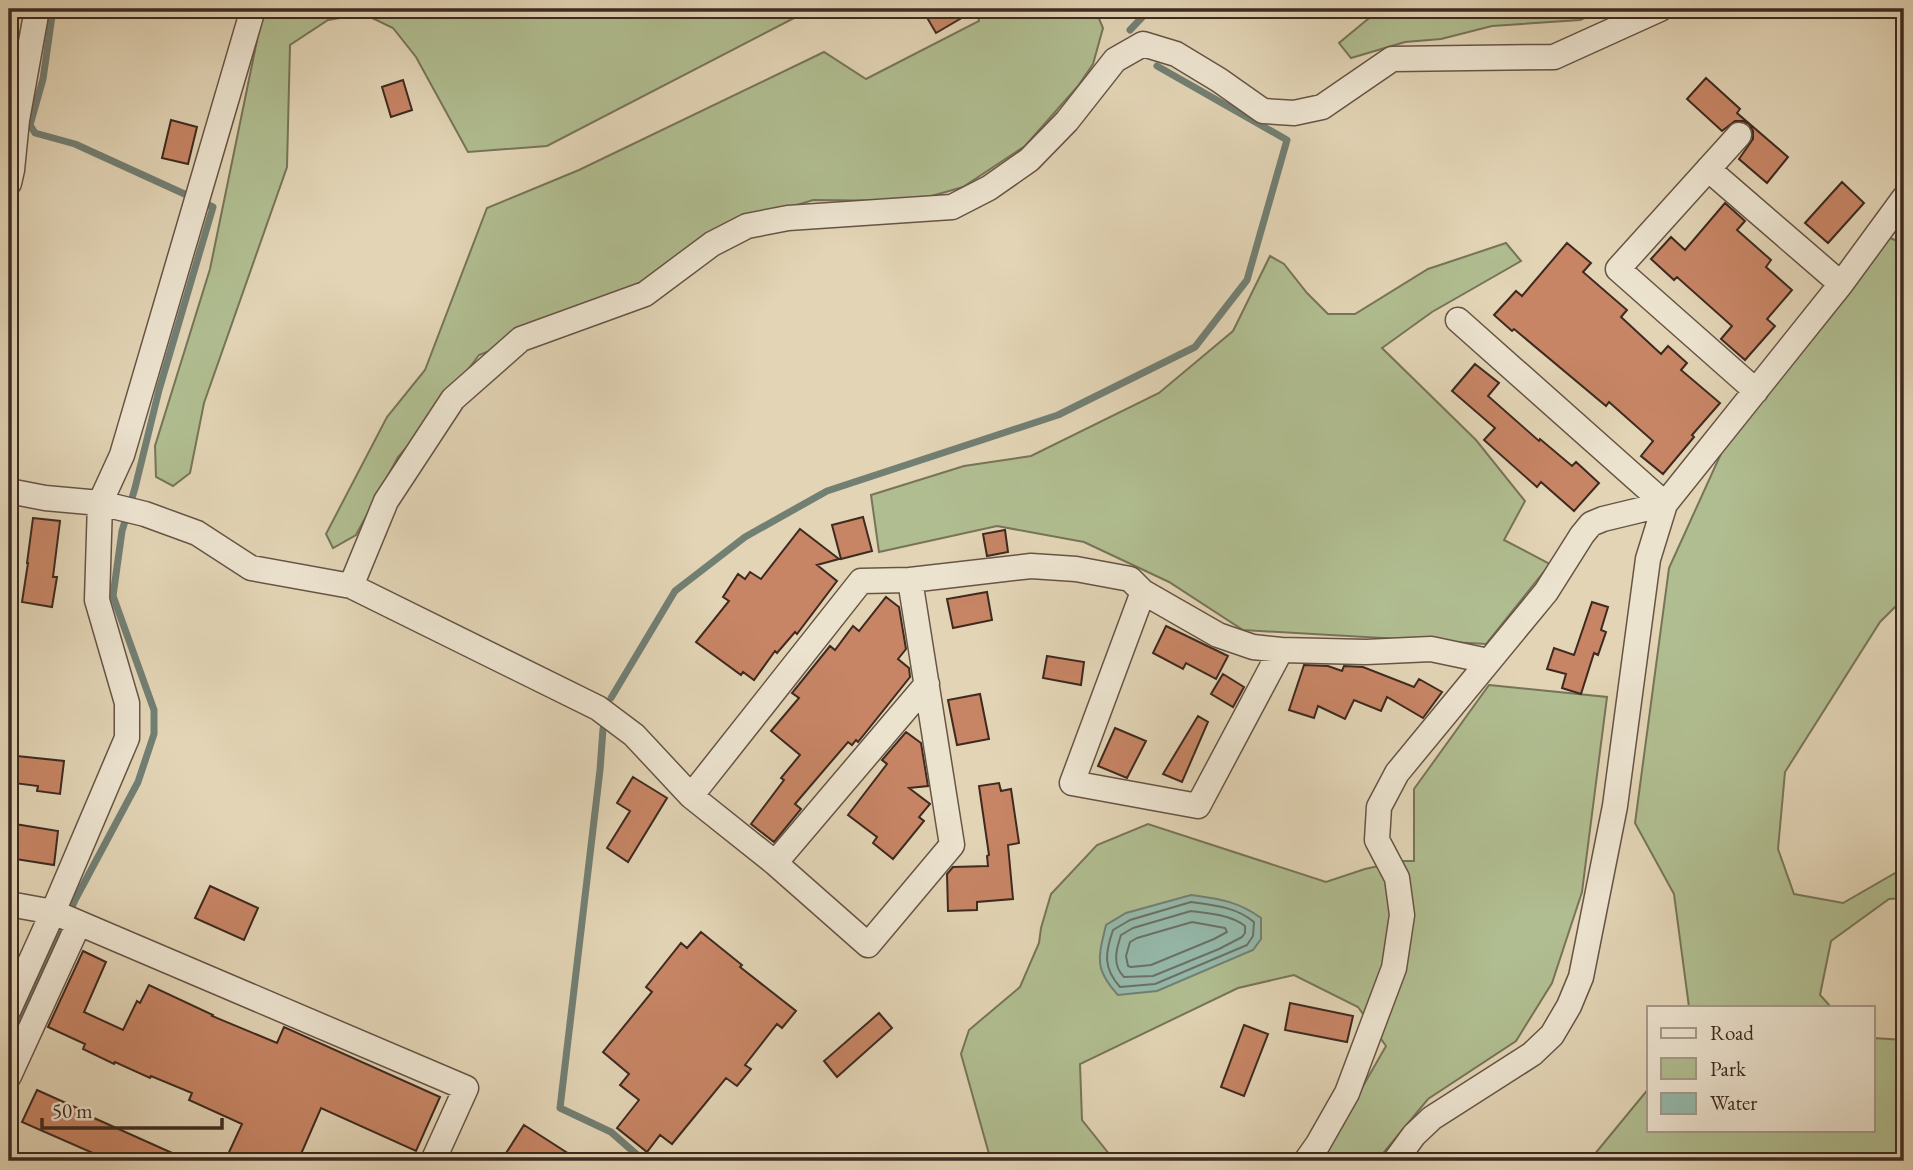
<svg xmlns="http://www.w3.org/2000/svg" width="1913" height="1170" viewBox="0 0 1913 1170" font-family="'EB Garamond',serif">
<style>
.green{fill:#b0bd90;stroke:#777458;stroke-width:2}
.water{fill:#95b8aa;stroke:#727f73;stroke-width:2}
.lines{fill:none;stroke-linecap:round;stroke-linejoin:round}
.shore{stroke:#6a7165;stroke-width:2}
.stream{stroke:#727f73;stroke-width:7}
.building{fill:#c78565;stroke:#3e2a20;stroke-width:2}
.minor-casing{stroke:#675445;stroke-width:27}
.minor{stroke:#ece3cf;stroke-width:24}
</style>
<rect width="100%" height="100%" fill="#e2d4b5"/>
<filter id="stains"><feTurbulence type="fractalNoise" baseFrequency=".00286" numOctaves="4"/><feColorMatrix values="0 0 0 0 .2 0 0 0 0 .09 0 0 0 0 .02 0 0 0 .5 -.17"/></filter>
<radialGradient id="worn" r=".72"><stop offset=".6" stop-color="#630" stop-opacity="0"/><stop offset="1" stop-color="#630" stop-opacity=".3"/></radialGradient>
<path class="green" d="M267,9H791L796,17L547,146L468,152L416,57L393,28L364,14L328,20L290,45L287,167L204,403L190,473L173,486L156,477L155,446L210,269L262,16Z
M977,9H1095L1103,28L1093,64L1078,86L1025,146L963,187L914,201L813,200L709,232L628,297L479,355L430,420L398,457L356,535L333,548L326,534L387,417L425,370L487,208L579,170L824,52L866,79L979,21Z
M1380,9H1606L1580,20L1492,26L1441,39L1405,42L1351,58L1339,43Z
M1888,237L1904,244V598L1880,622L1785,772L1778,849L1794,894L1843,903L1904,868V898L1889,899L1831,941L1820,995L1831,1007H1689L1674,894L1635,823L1669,568L1724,447Z
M1506,243L1521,261L1432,312L1382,348L1476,440L1525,501L1504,540L1550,564L1486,644L1243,630L1169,582L1084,542L997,526L879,552L871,495L964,466L1031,456L1159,393L1233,331L1270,256L1284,264L1307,293L1328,314H1355L1428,269Z
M1489,685L1607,697L1582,892L1552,983L1516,1041L1428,1099L1380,1157L1379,1161H1320L1386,1046L1358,1007L1294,975L1238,988L1080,1064L1082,1120L1110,1155L1122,1161H991L961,1054L969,1030L1020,987L1039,943L1041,928L1051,894L1097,845L1148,824L1326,882L1365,869L1401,861H1414V789Z
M1873,1038L1904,1040V1161H1589L1649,1088V1130H1873Z"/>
<path class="water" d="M1191,895C1219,899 1238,901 1261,918V939L1253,950L1157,991L1118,995C1094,969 1098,958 1106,925L1126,913Z"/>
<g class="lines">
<path class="shore" d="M1191,902C1213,905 1236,907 1254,922L1253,936L1247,945L1155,984L1120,987C1103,968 1105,953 1113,930L1130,920Z
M1191,911C1208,913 1231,915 1245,926V933L1242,937L1219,949L1153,976L1124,977C1112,965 1116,950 1121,935L1133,928Z
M1192,922L1225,928L1227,932L1214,939L1151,965L1131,967L1128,966L1126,956L1130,942L1137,938Z"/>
<path class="stream" d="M1130,30L1150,9
M611,698L675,591L745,537L827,491L1058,415L1195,347L1247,280L1287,140L1157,66
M603,729L600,770L560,1108L611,1132L644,1161
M9,1046L75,900L138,782L154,734V710L113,596L122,531L135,488L159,390L213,207L75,144L35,133L30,125L43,79L53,9"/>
</g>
<path class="building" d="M922,9H977L936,33Z
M1706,78L1740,109L1737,113L1788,157L1767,183L1739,159L1753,139V131L1749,124L1743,121H1735L1722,131L1687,99Z
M403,80L412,110L391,117L382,87Z
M171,120L197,127L188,164L162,158Z
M1842,182L1864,203L1828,243L1805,223Z
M1725,203L1745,221L1737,230L1771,260L1766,267L1792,290L1767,319L1775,326L1745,360L1721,339L1732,326L1677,277L1674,280L1651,259L1671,237L1685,250Z
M1567,243L1591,263L1583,272L1627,310L1621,317L1661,354L1668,346L1687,363L1681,370L1720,403L1692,435L1694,437L1663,474L1641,456L1653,441L1609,402L1606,406L1514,329L1512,331L1494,315L1516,291L1522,296Z
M1475,364L1499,383L1488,396L1539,441L1540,439L1572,466L1576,462L1599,483L1574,511L1541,482L1537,487L1484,440L1495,428L1452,391Z
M863,517L872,551L841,559L832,525Z
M33,518L60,521L53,577H57L52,607L22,602L28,563H27Z
M800,529L839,559L817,565L837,581L797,634L795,632L777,653L775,651L754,680L743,672L741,675L696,642L729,601L723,597L738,574L745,579L750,572L761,579Z
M1005,530L1008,552L987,556L983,534Z
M987,592L992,620L953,628L947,599Z
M886,597L899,607L906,649L898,659L909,668L910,677L858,742L856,740L852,745L848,742L795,804L801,809L774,842L751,824L784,780L781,778L800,755L771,731L799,698L792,693L830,646L835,650L853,626L859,631Z
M1592,602L1608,607L1601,630L1606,632L1598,655L1594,653L1581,694L1562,688L1566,674L1547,669L1554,648L1574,655Z
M1166,626L1228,656L1216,679L1186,663L1183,669L1153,653Z
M1047,656L1084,662L1081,685L1043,678Z
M1304,665L1328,666L1342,671L1344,666L1363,667L1414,687L1419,679L1442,692L1423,718L1387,697L1381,711L1354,700L1345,719L1318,706L1314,718L1289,710Z
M1223,674L1244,687L1233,707L1211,694Z
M980,694L989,739L957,745L948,700Z
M1198,716L1208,722L1182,782L1163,774Z
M1115,728L1146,741L1127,778L1098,766Z
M906,732L921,743L928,786L909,788L930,804L919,817L924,821L893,859L873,843L877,837L848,815L887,764L882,760Z
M17,756L64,761L60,794L37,791L38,786L14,783Z
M633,777L667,798L628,862L607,848L630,811L617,803Z
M999,783L1001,791L1011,789L1019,843L1008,845L1013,899L977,902V910L948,911L947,874L953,867L988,866L987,856L989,855L979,786Z
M9,823L58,831L54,865L9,858Z
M210,886L258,908L244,940L195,918Z
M701,932L742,965L740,967L796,1011L782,1028L777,1024L745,1065L751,1069L737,1086L726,1078L672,1144L660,1135L647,1152L617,1128L639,1100L620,1085L629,1074L603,1052L652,992L646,987L681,943L687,948Z
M83,951L106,962L84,1012L123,1030L137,1001L140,1003L149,985L213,1015L212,1016L277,1043L284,1027L440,1097L416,1151L321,1108L298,1161H225L242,1124L189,1100L192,1093L151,1076L150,1078L115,1062L114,1064L83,1049L85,1044L48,1027Z
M1290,1003L1353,1016L1347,1042L1285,1030Z
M879,1013L892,1028L837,1077L824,1061Z
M1244,1025L1268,1034L1244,1096L1221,1087Z
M37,1090L86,1112L85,1114L190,1161H111L22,1122Z
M524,1125L580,1161H501Z"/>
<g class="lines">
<g class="minor-casing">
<path id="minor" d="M1739,135L1618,269L1756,391
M1708,169L1841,284
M9,183L12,170L17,120L37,9
M1458,320L1665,504
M9,491L45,498L100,503L145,514L197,533L251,568L351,586L598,708L634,735L691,796L775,863L868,945L952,845L910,580L861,581L691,796
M910,580L1031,566L1076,569L1130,579L1143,592L1072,783L1198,806L1281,650L1253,647L1218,635L1143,592
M351,586L386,501L453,399L521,339L645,294L712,244L747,226L788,218L952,207L989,188L1029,160L1067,121L1115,60L1143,44L1176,54L1219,80L1263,111L1294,113L1322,107L1392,59L1554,57L1660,9
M1281,650L1366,652L1431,649L1488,661
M775,863L927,684
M9,904L53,912L466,1088L433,1161
M9,1009L53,912L127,738V703L97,600L100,503L122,455L253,9
M9,1076L79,923
M1306,1161L1318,1144L1347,1093L1394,968L1402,915L1397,878L1377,840L1379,807L1397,773L1546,592L1582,535L1591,524L1603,519L1665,504
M1395,1161L1414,1135L1432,1118L1532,1054L1552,1035L1569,1006L1581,977L1615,806L1648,559L1665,504L1841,284L1904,198"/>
</g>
<use href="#minor" class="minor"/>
</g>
<rect width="1913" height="1170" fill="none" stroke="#e2d4b5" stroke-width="35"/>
<rect x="10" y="10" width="1892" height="1149" fill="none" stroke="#3e2a20" stroke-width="3.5"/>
<rect x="18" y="18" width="1878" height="1135" fill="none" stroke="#3e2a20" stroke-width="2"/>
<rect x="1647" y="1006" width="228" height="126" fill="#ece3cf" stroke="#a69989" stroke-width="2"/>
<rect x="1661" y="1028" width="35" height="10" fill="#ece3cf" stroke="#a69989" stroke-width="2"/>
<text x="1710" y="1040" font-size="21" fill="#3e2a20">Road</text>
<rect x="1661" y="1058" width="35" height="21" fill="#b0bd90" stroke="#a69989" stroke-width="2"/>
<text x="1710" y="1076" font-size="21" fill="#3e2a20">Park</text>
<rect x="1661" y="1093" width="35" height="21" fill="#95b8aa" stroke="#a69989" stroke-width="2"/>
<text x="1710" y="1110" font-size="21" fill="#3e2a20">Water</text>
<path d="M42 1118v10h180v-10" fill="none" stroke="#3e2a20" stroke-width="3.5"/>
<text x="52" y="1118" font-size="21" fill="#3e2a20" stroke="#ece3cf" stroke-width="5" paint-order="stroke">50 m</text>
<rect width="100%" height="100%" filter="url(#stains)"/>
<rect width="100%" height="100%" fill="url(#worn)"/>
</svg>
